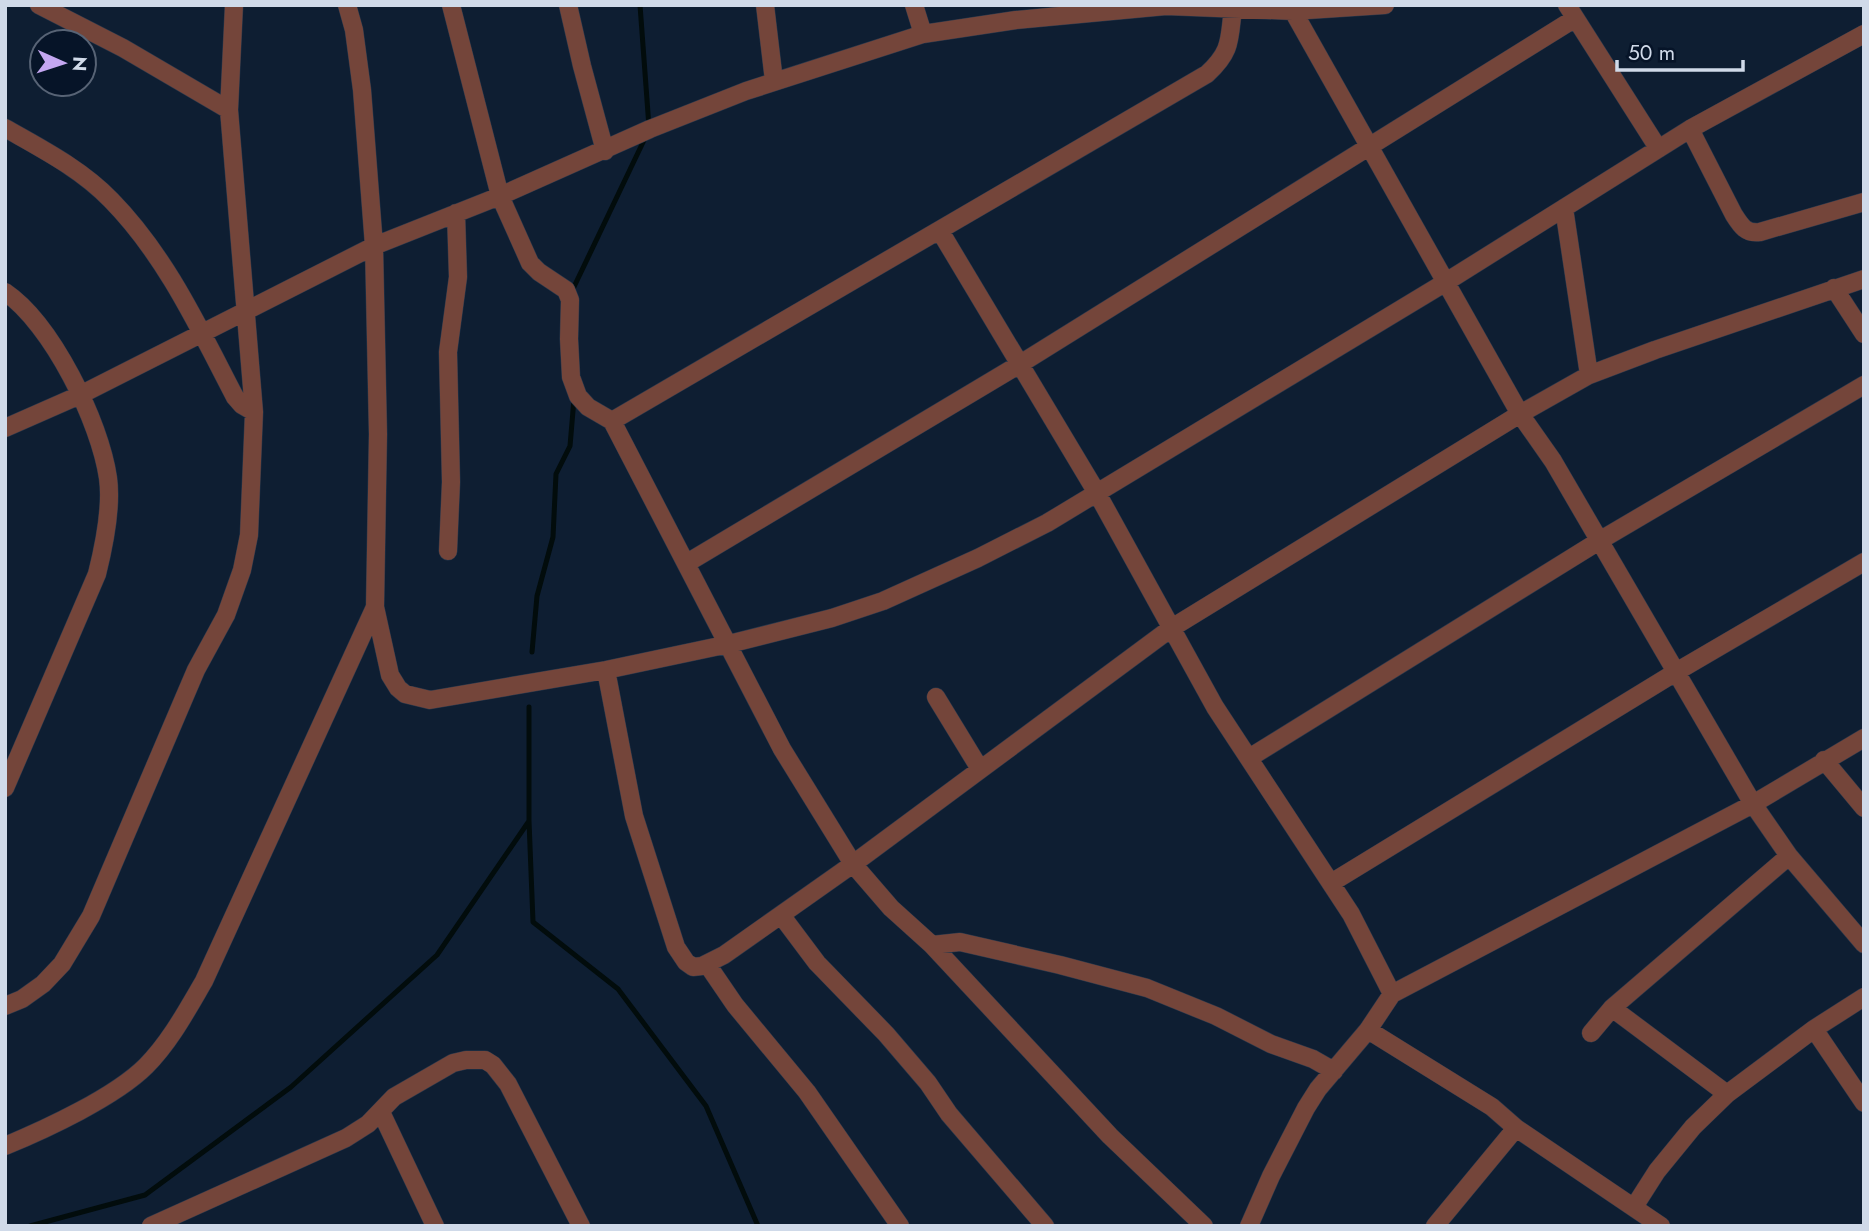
<svg xmlns="http://www.w3.org/2000/svg" width="1869" height="1231" viewBox="0 0 1869 1231" font-family="Jost,sans-serif">
<style>
.lines{fill:none;stroke-linecap:round;stroke-linejoin:round}
.stream{stroke:#020c0c;stroke-width:5}
.street-casing{stroke:#29384c;stroke-width:19}
.street{stroke:#74453a;stroke-width:18}
</style>
<rect width="100%" height="100%" fill="#0e1e32"/>
<g class="lines">
<path class="stream" d="M640,5L649,127
M572,291L646,136
M532,652L537,596L553,537L556,474L570,446L574,399
M529,821L533,922L618,989L706,1106L758,1226
M30,1226L145,1195L291,1087L437,955L529,821V707"/>
<g class="street-casing">
<path id="street" d="M39,5L123,48L229,110
M347,5L354,30L362,90L374,246L378,434L375,607L390,675L398,688L405,694L430,700L606,670L729,644L832,618L883,601L978,558L1047,523L1446,282L1690,129L1864,34
M451,5L500,196L530,263L539,272L566,290L570,300L569,339L571,377L578,396L588,407L612,421L782,749L853,864L891,908L932,945L1110,1136L1204,1226
M568,5L582,66L605,151
M765,5L774,81
M914,5L923,34
M1567,5L1658,148
M1293,11L1520,414L1553,461L1753,804L1789,856L1864,944
M5,128C42,149 81,169 111,200C166,256 199,328 235,397L242,405L254,412
M1690,129L1734,215C1741,226 1746,234 1760,232L1864,202
M1564,208L1589,375
M940,231L1097,493L1215,707L1351,914L1392,994
M1834,288L1864,334
M5,292C52,324 100,422 108,478C112,507 104,546 97,574L5,788
M612,421L1207,74C1232,51 1229,40 1233,8
M5,428L80,395L374,246L500,196L650,129L746,91L923,34L1016,20L1166,6L1293,11L1385,5
M448,551L451,482L448,352L458,277L456,213
M687,563L1020,364L1574,19
M606,670L634,816L676,947L686,962L693,967L702,966L724,955L853,864L1170,629L1520,414L1589,375L1655,350L1864,279
M936,697L980,769
M1249,758L1599,541L1864,385
M1824,760L1864,808
M1331,883L1676,672L1864,562
M781,915L817,963L886,1034L928,1083L949,1114L1045,1226
M932,945L960,942L1060,965L1147,988L1216,1016L1271,1044L1313,1059L1334,1071
M707,964L735,1005L807,1092L900,1226
M5,1006L22,999L43,984L62,964L91,916L196,670L226,615L242,570L249,535L254,412L229,110L234,5
M1612,1008L1727,1094
M1814,1029L1864,1103
M1368,1030L1492,1107L1516,1128L1661,1226
M1591,1033L1612,1008L1789,856
M381,1112L435,1226
M5,1146C46,1129 115,1097 146,1066C170,1042 187,1010 204,981L375,607
M1634,1207L1657,1171L1693,1127L1727,1094L1814,1029L1864,997
M151,1226L346,1138L368,1124L394,1097L453,1063L466,1060H485L493,1065L508,1084L581,1226
M1249,1226L1271,1176L1306,1108L1318,1089L1368,1030L1392,994L1753,804L1864,738
M1435,1226L1516,1128"/>
</g>
<use href="#street" class="street"/>
</g>
<rect width="1869" height="1231" fill="none" stroke="#d0dae9" stroke-width="14"/>
<g transform="translate(63 63) rotate(93)"><circle r="33" fill="#061428" stroke="#576375" stroke-width="2"/>
<path d="M0-5L12 26L0 18L-12 26Z" fill="#c4a7f1"/>
<text y="-10" font-size="19" font-weight="bold" text-anchor="middle" fill="#d0dae9">N</text>
</g>
<path d="M1617 60v10h126v-10" fill="none" stroke="#d0dae9" stroke-width="3.5"/>
<text x="1628" y="60" font-size="21" fill="#d0dae9" stroke="#061428" stroke-width="5" paint-order="stroke">50 m</text>
</svg>
